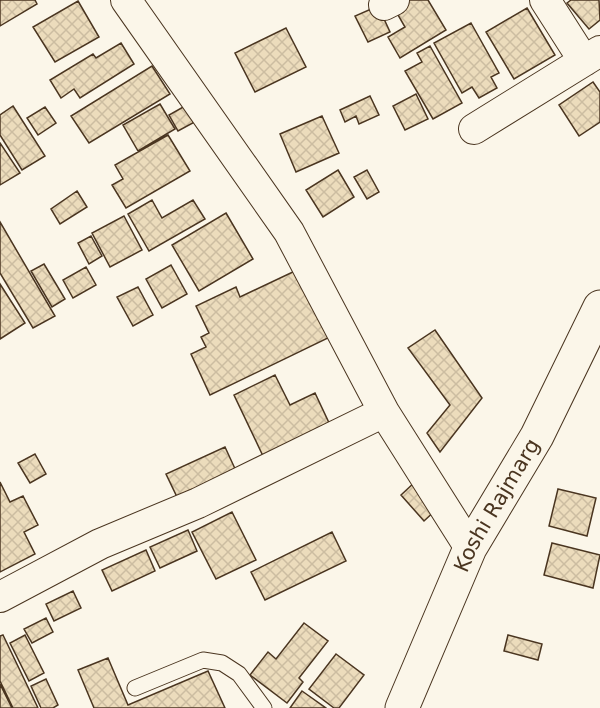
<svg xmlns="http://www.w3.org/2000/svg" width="600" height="708" viewBox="0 0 600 708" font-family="'DejaVu Sans',sans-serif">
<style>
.building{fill:url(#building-cross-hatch);stroke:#4a3520;stroke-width:1.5}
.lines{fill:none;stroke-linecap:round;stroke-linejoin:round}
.service-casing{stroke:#4a3520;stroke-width:17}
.minor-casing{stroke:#4a3520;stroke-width:32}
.primary-casing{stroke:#4a3520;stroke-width:35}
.service{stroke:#fbf6e9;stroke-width:15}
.minor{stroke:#fbf6e9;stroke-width:30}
.primary{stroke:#fbf6e9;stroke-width:33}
.labels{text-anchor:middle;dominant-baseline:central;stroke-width:4.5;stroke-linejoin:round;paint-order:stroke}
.street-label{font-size:21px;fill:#4a3520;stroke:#fbf6e9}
</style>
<defs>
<pattern id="building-cross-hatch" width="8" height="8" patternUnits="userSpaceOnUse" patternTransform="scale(1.5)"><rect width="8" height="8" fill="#ecdcbc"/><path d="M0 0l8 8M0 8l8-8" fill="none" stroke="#ccbda1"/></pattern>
</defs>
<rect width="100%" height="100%" fill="#fbf6e9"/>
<path class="building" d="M0,0H35L37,4L0,26Z
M409,0H428L446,30L400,58L388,37L405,27L394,8Z
M571,0H599L600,20L589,29L567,3Z
M78,1L99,37L55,62L33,27Z
M378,6L390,32L368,42L355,16Z
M527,8L555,55L514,79L486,32Z
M471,23L499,73L491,77L497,88L479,98L472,87L462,93L434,43Z
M286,28L306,67L255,92L235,53Z
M121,43L134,64L80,98L74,89L61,98L50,80L93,54L96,58Z
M430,46L462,103L433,119L405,71L422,62L417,53Z
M152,66L170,94L89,143L71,116Z
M593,82L600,92V122L579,136L559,105Z
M416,94L428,119L405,130L393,106Z
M370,96L379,115L359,124L356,116L345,122L340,110Z
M192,102L202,118L178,131L169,115Z
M160,104L175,129L138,151L123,125Z
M13,106L45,156L22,170L0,135V115Z
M45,107L56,123L38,135L27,118Z
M322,116L339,153L296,172L280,134Z
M168,135L190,171L126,208L112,185L123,179L115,165Z
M0,143L20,173L0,185Z
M338,170L354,197L323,217L306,190Z
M367,170L379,192L367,199L354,177Z
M77,191L87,207L60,224L51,209Z
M152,200L162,218L193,200L205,219L149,251L128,214Z
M226,213L253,259L199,291L172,245Z
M124,216L142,250L110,267L92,233Z
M0,222L55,316L33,328L0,273Z
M91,236L102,256L89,264L78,243Z
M44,264L65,299L52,307L31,271Z
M171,265L187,294L162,308L146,279Z
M86,267L96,285L73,298L63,280Z
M297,270L330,337L210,395L191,354L206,347L201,337L209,333L196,306L236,287L240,297Z
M0,284L25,323L0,339Z
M138,287L153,315L133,326L117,297Z
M435,330L482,398L440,452L427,433L450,405L408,348Z
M275,375L290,405L315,393L330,425L263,456L234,395Z
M225,447L237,473L178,499L166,474Z
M35,454L46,474L30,483L18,463Z
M416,481L439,507L424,521L401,495Z
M0,482L10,502L23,496L38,525L24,532L35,554L0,572Z
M558,489L596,498L587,536L549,526Z
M232,512L256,560L216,579L192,532Z
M188,530L197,551L160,568L150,547Z
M332,532L346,561L265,600L251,572Z
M552,543L600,555L593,588L544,575Z
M146,550L155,571L112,591L102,570Z
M73,591L81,608L54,621L46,604Z
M46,618L53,632L32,643L24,629Z
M304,623L328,641L299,678L303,682L287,703L250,675L268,652L276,659Z
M3,635L38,708H13L0,681V636Z
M25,635L44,673L29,681L10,643Z
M508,635L542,644L538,660L504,651Z
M336,654L364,675L339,708H334L309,689Z
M108,658L128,705L208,671L225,708H94L78,670Z
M46,679L58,705L53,708H41L31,686Z
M0,684L12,708H0Z
M302,691L326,708H290Z"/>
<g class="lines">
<g class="service-casing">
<path id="service" d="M135,688L203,660L222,663L239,674L264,708"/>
</g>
<g class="minor-casing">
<path id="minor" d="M126,0L289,232L384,412L470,548
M545,0L584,61
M384,5L394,0
M474,129L600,51
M0,597L100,544L198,503L384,412"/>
</g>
<g class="primary-casing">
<g id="primary">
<path id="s1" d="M402,708L470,548L537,436L600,307"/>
</g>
</g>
<use href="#service" class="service"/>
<use href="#minor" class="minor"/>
<use href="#primary" class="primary"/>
</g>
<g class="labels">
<g class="street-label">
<text stroke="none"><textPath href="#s1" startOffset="224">Koshi Rajmarg</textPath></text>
</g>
</g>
</svg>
